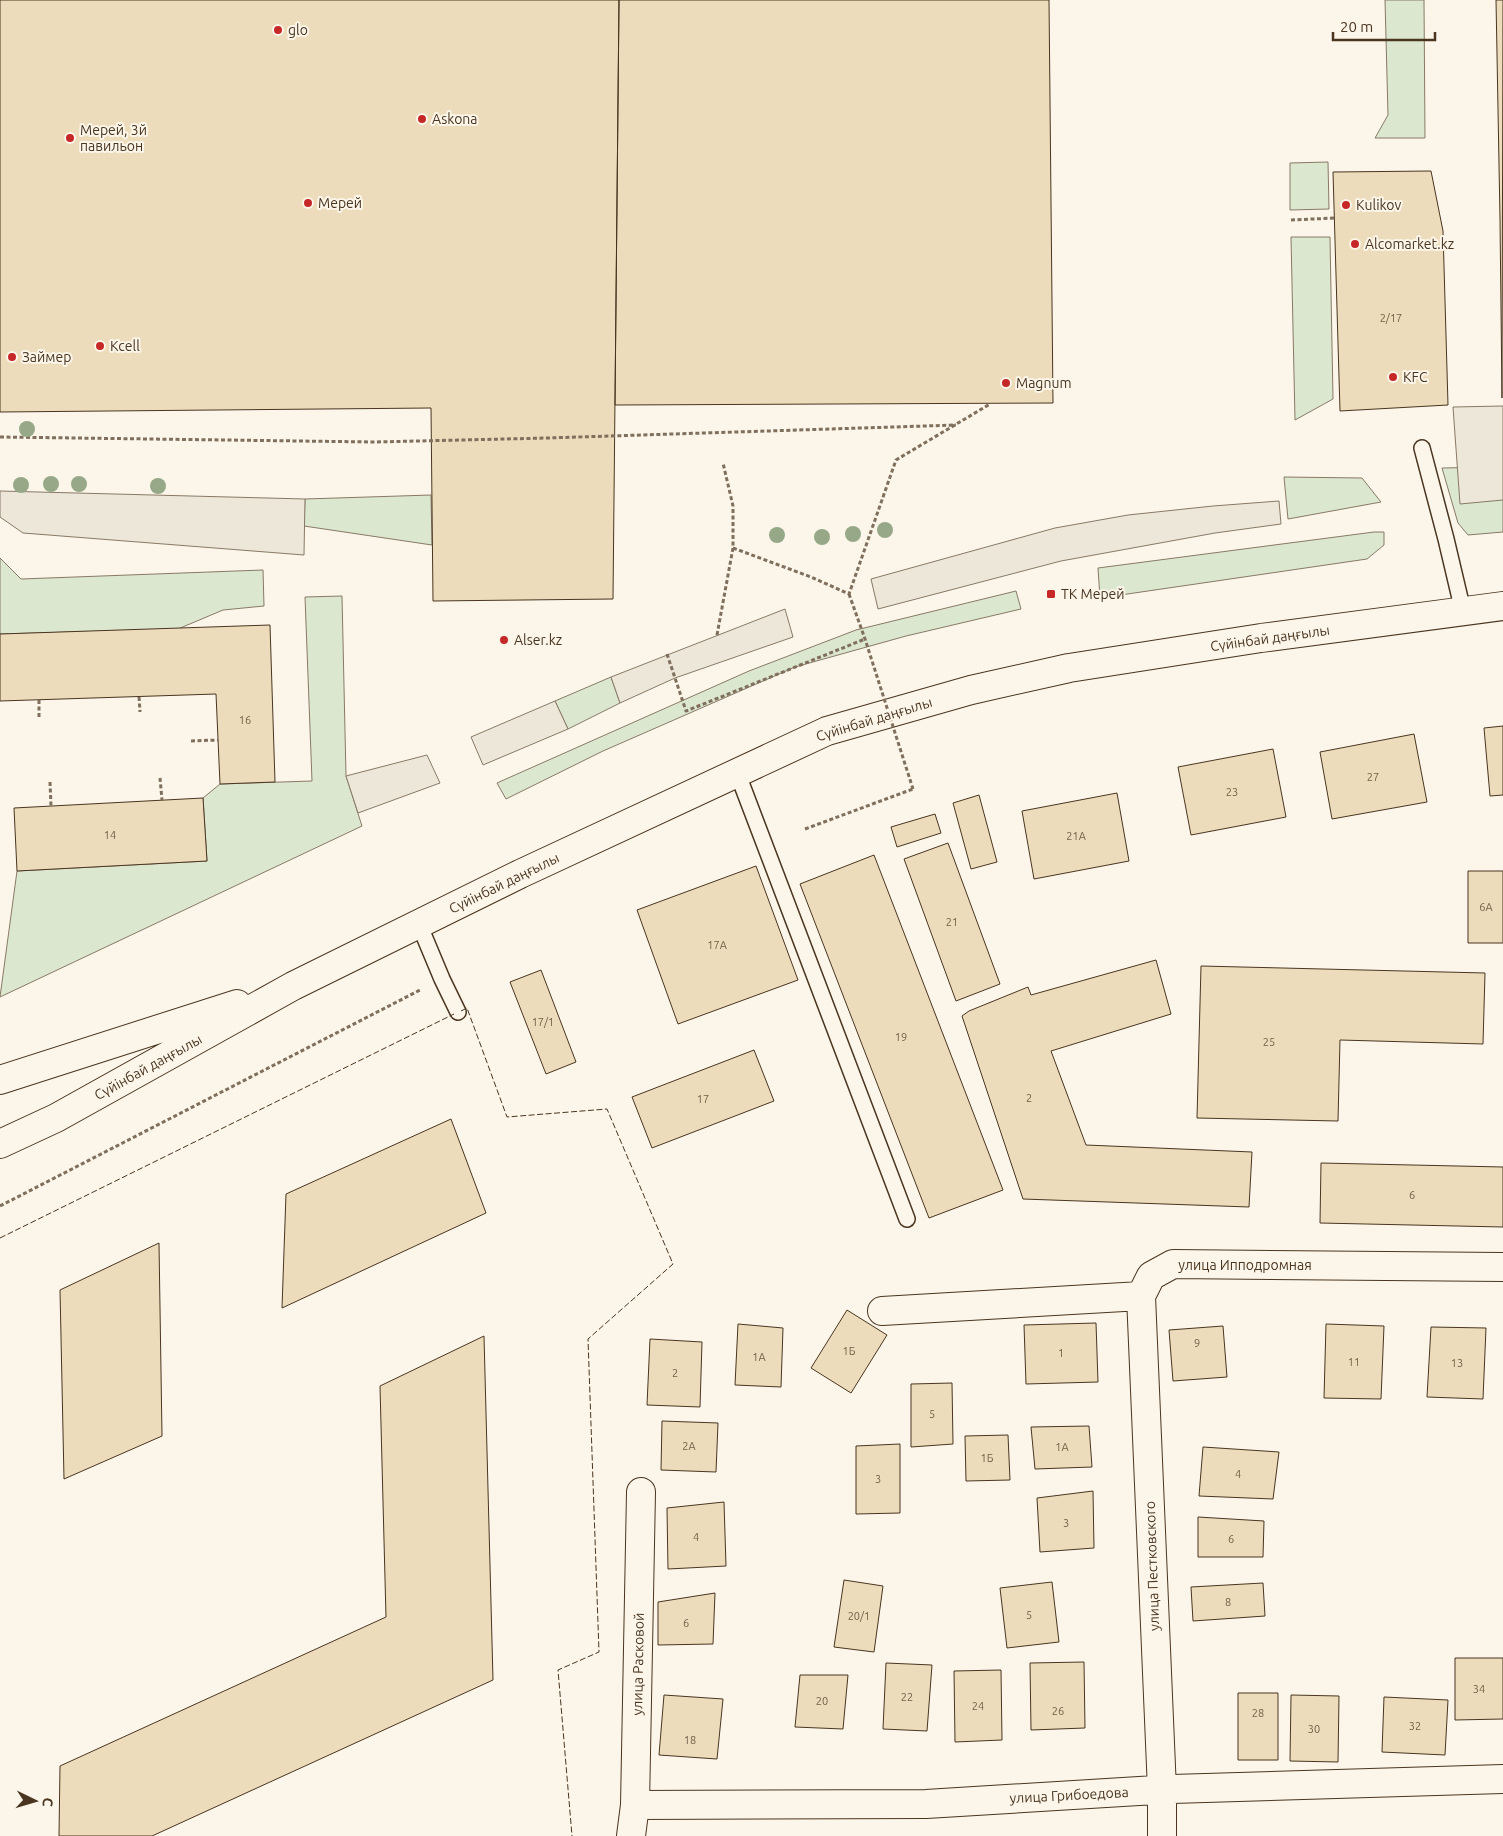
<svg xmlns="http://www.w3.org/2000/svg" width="1503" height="1836" viewBox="0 0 1503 1836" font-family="Ubuntu,sans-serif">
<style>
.green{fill:#dce7d0;stroke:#887966}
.parking{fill:#ede7d9;stroke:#887966}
.building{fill:#ecdcbc;stroke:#4a3520}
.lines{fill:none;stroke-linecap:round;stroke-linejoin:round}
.service-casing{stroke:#4a3520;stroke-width:18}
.minor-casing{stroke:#4a3520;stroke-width:30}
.primary-casing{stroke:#4a3520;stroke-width:30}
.path{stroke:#7f6f5c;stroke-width:3;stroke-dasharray:4 2.5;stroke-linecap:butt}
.service{stroke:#fbf6e9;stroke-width:15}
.minor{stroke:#fbf6e9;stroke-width:28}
.primary{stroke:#fbf6e9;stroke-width:28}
.path-bridge{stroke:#7f6f5c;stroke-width:3;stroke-dasharray:4 2.5;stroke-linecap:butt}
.fence{stroke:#4a3520;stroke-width:1;stroke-dasharray:6 2.5;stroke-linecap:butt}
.tree{fill:#96a887}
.poi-dot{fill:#c62828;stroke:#fbf6e9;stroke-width:2}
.labels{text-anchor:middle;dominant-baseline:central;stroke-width:4;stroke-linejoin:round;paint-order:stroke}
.number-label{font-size:11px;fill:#725f47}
.poi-label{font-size:14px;fill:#4a3520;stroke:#fbf6e9;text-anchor:start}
.street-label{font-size:14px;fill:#4a3520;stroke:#fbf6e9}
</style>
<rect width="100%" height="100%" fill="#fbf6e9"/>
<path class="green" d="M1385,0H1424L1425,138H1375L1388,115Z
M1328,162L1329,209L1290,210V163Z
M1291,237H1330L1333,399L1295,420Z
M1496,467L1503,474V532L1468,535L1458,523L1442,468Z
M1284,477L1362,478L1381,502L1288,519Z
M431,495L432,545L304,526L305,499Z
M1374,532H1384V545L1367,559L1100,598L1098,568Z
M0,558L21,579L263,570L264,606L223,610L178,629L0,634Z
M1016,591L1021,609L906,636L795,667L603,751L506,799L497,783L749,671L856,630Z
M342,596L346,776L362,826L0,997L17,871L207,861L203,798L220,784L312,781L305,597Z
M611,677L620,703L568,729L555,701Z"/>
<path class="parking" d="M1503,406V500L1460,504L1453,407Z
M0,491L305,499L304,555L23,533L0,517Z
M1279,501L1281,524L1215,533L1061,561L878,609L871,579L1055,528L1128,515L1213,506Z
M785,609L793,637L675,678L620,703L611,677Z
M555,701L568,729L483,765L471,737Z
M427,755L440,783L358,813L346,776Z"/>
<path class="building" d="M0,0H619L613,599L433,601L431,408L0,412Z
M619,0H1049L1053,403L615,405Z
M1496,0H1503L1502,398L1500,219Z
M1431,171L1443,231L1448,405L1340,411L1333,172Z
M270,625L275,782L220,784L216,694L0,701V634Z
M1503,726V795L1490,796L1484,728Z
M1414,734L1427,802L1332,819L1320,752Z
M1273,749L1286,817L1191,835L1178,767Z
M1117,793L1129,861L1034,879L1022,811Z
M979,795L997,862L971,869L953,803Z
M203,798L207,861L17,871L14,808Z
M935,814L941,833L897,847L891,827Z
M948,843L1000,984L956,1001L904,859Z
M874,855L1003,1190L929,1218L800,884Z
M756,866L798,980L678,1024L637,910Z
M1468,871H1503V943H1468Z
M1156,960L1171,1014L1051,1051L1086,1145L1252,1152L1249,1207L1023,1199L962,1016L969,1011L1028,987L1031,995Z
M1201,966L1485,973L1483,1044L1340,1040L1338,1121L1197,1118Z
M541,970L576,1062L546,1074L510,982Z
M754,1050L774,1101L652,1148L632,1097Z
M451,1119L486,1213L282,1308L286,1194Z
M1321,1163L1503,1167V1227L1320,1223Z
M159,1243L162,1436L64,1479L60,1290Z
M847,1310L887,1335L851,1393L811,1368Z
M1096,1323L1098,1382L1026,1384L1024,1325Z
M738,1324L783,1328L781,1387L735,1385Z
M1326,1324L1384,1326L1381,1399L1324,1398Z
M1223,1326L1227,1377L1173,1381L1169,1330Z
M1431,1327L1486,1328L1483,1399L1427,1397Z
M484,1336L493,1680L152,1836H59L60,1766L386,1617L380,1386Z
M650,1339L702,1342L700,1407L647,1405Z
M952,1383L953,1444L911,1447V1384Z
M662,1421L718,1423L716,1472L661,1470Z
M1089,1426L1092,1467L1035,1469L1031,1427Z
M1008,1435L1010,1480L966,1481L965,1436Z
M900,1444V1513L856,1514V1446Z
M1203,1447L1279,1452L1273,1499L1199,1496Z
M1093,1491L1094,1548L1040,1552L1037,1498Z
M724,1502L726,1566L668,1569L667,1508Z
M1198,1517L1264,1521L1263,1557H1198Z
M844,1580L883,1586L874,1652L834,1647Z
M1052,1582L1059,1642L1007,1648L1000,1588Z
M1263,1583L1265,1616L1193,1621L1191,1587Z
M715,1593L713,1644L658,1645V1602Z
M1455,1658H1503V1719L1455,1720Z
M1084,1662L1085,1728L1031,1730L1030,1663Z
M886,1663L932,1665L927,1731L883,1729Z
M1001,1670L1002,1740L955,1742L954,1671Z
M800,1675H848L843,1729L795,1727Z
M1238,1693H1278V1760H1238Z
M664,1695L723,1699L717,1759L659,1755Z
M1291,1695L1339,1696L1338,1762L1290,1761Z
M1384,1697L1448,1700L1445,1755L1382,1752Z"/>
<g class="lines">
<g class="service-casing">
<path id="service" d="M1422,448L1446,539L1463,611
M737,772L907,1219
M419,924L442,979L458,1012"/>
</g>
<g class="minor-casing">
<path id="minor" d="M1141,1296L1162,1790V1836
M882,1311L1141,1296L1151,1276L1173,1264L1503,1267
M635,1805L926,1804L1172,1789L1503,1779
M631,1836L635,1805L641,1492"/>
</g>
<g class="primary-casing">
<path id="primary" d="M0,1080L237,1004
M0,1144L56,1118L293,986L520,874L827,731L971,690L1069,668L1261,638L1503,606"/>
</g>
<path class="path" d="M1291,220L1335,218
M0,437L375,442L547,438L956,425
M733,548L811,577L849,594L896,460L990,404
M717,635L733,548V506L723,463
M667,654L686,711L865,639
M139,697L140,712
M39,700V717
M191,741L218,740
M160,778L162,800
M50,782L51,806
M805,829L913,789
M0,1206L420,990"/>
<use href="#service" class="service"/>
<use href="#minor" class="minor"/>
<use href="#primary" class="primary"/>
<path class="path-bridge" d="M849,594L865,639L913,789"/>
<path class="fence" d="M461,1011L467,1008L507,1117L607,1109L673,1264L588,1339L599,1652L558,1670L572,1836
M0,1238L454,1014"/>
</g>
<g class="tree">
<circle cx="27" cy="429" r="8"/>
<circle cx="51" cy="484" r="8"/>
<circle cx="79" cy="484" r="8"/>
<circle cx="21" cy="485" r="8"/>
<circle cx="158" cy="486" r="8"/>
<circle cx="885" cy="530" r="8"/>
<circle cx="853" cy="534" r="8"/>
<circle cx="777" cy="535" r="8"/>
<circle cx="822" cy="537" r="8"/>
</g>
<g class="poi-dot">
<circle cx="278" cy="30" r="5"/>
<circle cx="422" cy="119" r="5"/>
<circle cx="70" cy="138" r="5"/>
<circle cx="308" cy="203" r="5"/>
<circle cx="1346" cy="205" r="5"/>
<circle cx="1355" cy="244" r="5"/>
<circle cx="100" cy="346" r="5"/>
<circle cx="12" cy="357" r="5"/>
<circle cx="1393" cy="377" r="5"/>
<circle cx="1006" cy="383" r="5"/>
<rect x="1046" y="589" width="10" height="10" rx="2.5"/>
<circle cx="504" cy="640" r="5"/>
</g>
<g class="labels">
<g class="number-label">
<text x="1391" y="318">2/17</text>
<text x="245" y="720">16</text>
<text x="1373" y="777">27</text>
<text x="1232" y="792">23</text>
<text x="110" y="835">14</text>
<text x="1076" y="836">21А</text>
<text x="1486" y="907">6А</text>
<text x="952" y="922">21</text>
<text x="717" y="945">17А</text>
<text x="543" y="1022">17/1</text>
<text x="901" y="1037">19</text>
<text x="1269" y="1042">25</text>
<text x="1029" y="1098">2</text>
<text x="703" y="1099">17</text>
<text x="1412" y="1195">6</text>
<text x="1197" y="1343">9</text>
<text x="849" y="1351">1Б</text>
<text x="1061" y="1353">1</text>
<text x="759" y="1357">1А</text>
<text x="1354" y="1362">11</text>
<text x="1457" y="1363">13</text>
<text x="675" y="1373">2</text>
<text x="932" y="1414">5</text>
<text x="689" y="1446">2А</text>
<text x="1062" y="1447">1А</text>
<text x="987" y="1458">1Б</text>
<text x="1238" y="1474">4</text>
<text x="878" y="1479">3</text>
<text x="1066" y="1523">3</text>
<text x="696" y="1537">4</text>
<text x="1231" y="1539">6</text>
<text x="1228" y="1602">8</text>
<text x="1029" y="1615">5</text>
<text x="859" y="1616">20/1</text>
<text x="686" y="1623">6</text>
<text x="1479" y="1689">34</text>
<text x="907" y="1697">22</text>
<text x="822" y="1701">20</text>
<text x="978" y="1706">24</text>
<text x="1058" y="1711">26</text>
<text x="1258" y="1713">28</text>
<text x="1415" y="1726">32</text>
<text x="1314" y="1729">30</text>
<text x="690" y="1740">18</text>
</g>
<g class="poi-label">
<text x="288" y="30">glo</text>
<text x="432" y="119">Askona</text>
<text x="80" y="130">Мерей, 3й<tspan x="80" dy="16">павильон</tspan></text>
<text x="318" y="203">Мерей</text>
<text x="1356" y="205">Kulikov</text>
<text x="1365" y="244">Alcomarket.kz</text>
<text x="110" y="346">Kcell</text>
<text x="22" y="357">Займер</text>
<text x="1403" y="377">KFC</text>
<text x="1016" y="383">Magnum</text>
<text x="1061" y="594">ТК Мерей</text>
<text x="514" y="640">Alser.kz</text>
</g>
<g class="street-label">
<text transform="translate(1270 638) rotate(-8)">Сүйінбай даңғылы</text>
<text transform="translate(874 719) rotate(-17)">Сүйінбай даңғылы</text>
<text transform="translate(504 883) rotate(-26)">Сүйінбай даңғылы</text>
<text transform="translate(148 1067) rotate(-29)">Сүйінбай даңғылы</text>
<text x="1245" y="1265">улица Ипподромная</text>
<text transform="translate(1152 1566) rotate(-92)">улица Пестковского</text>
<text transform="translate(638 1664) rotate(-89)">улица Расковой</text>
<text transform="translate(1069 1795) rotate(-3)">улица Грибоедова</text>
</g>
</g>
<g transform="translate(35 1801) rotate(95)" stroke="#fbf6e9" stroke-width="4" paint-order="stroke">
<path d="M0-4L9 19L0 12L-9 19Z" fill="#4a3520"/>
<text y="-8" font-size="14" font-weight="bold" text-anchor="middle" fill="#4a3520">С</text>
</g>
<path d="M1333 32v8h102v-8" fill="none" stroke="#4a3520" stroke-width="2.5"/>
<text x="1340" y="32" font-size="15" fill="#4a3520" stroke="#fbf6e9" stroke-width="4" paint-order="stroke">20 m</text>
</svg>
